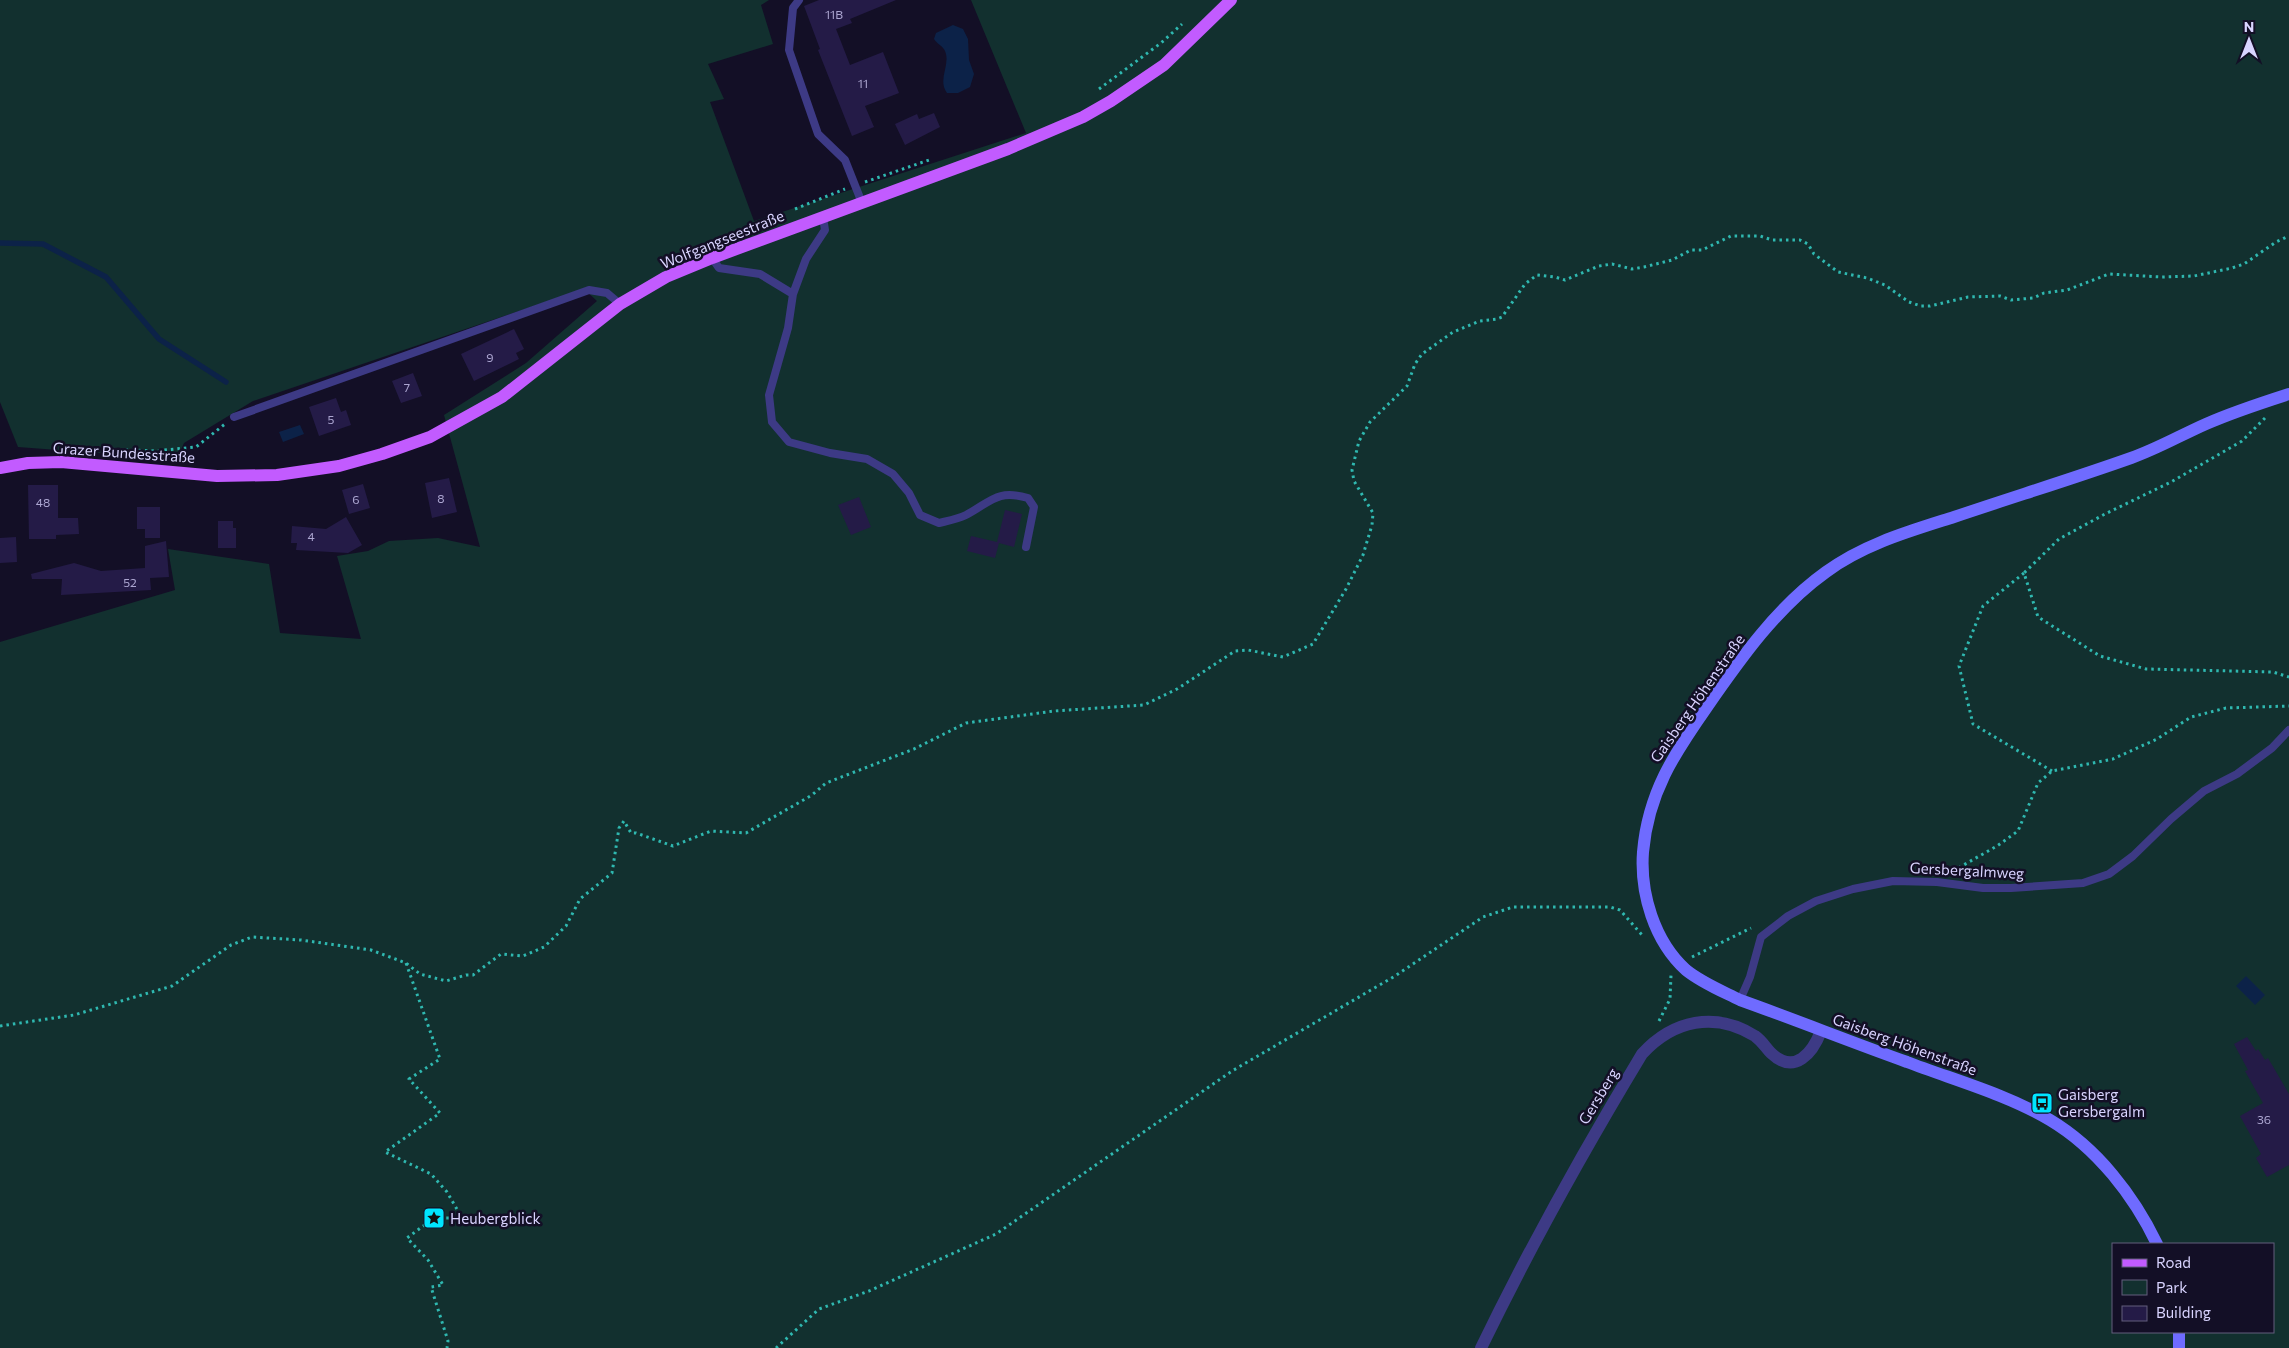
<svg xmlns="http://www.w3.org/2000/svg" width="2289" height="1348" viewBox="0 0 2289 1348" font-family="Commissioner,sans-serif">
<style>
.green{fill:#12302f;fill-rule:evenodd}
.water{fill:#0c2248}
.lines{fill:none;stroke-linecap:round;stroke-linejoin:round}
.stream{stroke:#0c2248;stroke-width:5.5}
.building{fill:#241b47}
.path{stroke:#2fb8b0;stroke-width:3;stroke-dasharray:2.5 4;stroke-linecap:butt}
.service{stroke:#3d3a85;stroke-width:8}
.minor{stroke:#3d3a85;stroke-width:12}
.secondary{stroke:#6f6bff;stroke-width:12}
.primary{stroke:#c25bff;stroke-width:12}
.labels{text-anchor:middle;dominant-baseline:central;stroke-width:5;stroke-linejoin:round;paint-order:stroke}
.number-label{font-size:12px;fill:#aca6d1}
.street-label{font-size:15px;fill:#d9d4ff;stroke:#130f26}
.poi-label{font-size:15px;fill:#d9d4ff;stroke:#130f26;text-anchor:start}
</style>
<rect width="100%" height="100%" fill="#130f26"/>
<path class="green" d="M0,0H769L761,5L773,44L708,64L724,99L710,102L754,221L1026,133L971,0H2289V1348H0V642L175,590L168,549L269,564L280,633L361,639L337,556L368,551L389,541L438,538L480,547L444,415L526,363L597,301L584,289L253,401L184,443L177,459L18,447L0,402ZM2113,1244H2273V1332H2113Z"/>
<path class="water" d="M953,25L963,29L968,39L969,60L974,74L970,87L958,93H947C937,79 951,65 945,51C943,46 937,44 934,39L936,33Z
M300,425L304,434L283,442L279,432Z
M2246,976L2265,995L2255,1005L2236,986Z"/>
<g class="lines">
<path class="stream" d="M0,243L43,244L106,277L159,339L226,382"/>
</g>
<path class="building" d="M819,0H896L850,19L852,23L836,29L850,65L883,52L899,93L865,106L874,127L852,136L818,50L820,49L804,6Z
M934,113L940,127L905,145L895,124L917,114L919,119Z
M514,329L524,349L516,353L519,359L474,381L461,354Z
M413,373L422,396L401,403L392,381Z
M336,398L341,412L346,410L351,425L319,436L309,407Z
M449,478L457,512L432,518L425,483Z
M363,484L370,508L349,514L342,490Z
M28,485H58V518H78L79,534L56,535V539H29Z
M859,497L871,527L851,535L838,505Z
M137,507H160V538H145V529H137Z
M1005,510L1022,514L1014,547L999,543L995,558L967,551L971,536L997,542Z
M346,517L362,545L348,553L296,550L297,543H291L292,526L326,529Z
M218,521H233V528H236V548H218Z
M16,537L17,562L0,563V538Z
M166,541L169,577L150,578L151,590L61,595L62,579H32L31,574L74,563L101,571L145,568V546Z
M2247,1037L2256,1051L2258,1049L2265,1060L2268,1058L2289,1094V1165L2267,1177L2256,1158L2261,1154L2240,1116L2263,1103L2245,1071L2248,1070L2234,1044Z"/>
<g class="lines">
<path class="path" d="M1099,89L1161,43L1182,24
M865,182L932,159
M795,209L845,189
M2265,418L2242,441L2171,482L2105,514L2059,539L2024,573L2038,617L2100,656L2146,669L2273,672L2289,677
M106,449L155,451L196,447L225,424
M2024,573L1983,606L1959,666L1973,724L2052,771
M1953,871L1997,846L2018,831L2038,783L2052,771L2113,759L2157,739L2191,717L2226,708L2289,706
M1692,957L1751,928
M406,963L440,1059L409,1079L440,1113L385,1152L431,1174L447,1192L462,1218H434L407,1238L428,1260L443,1285L431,1287L448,1341L447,1348
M1659,1021L1670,999L1671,975
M0,1026L74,1015L172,986L231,945L252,937L301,940L371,950L406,963L420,974L446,981L466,975H473L501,954L523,956L544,947L566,926L580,899L612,873L619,828L624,821L631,833H636L673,846L711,831L746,833L812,795L826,783L914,749L966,723L1054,711L1144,705L1177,689L1235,651L1248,650L1283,657L1313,644L1346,589L1363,555L1372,525L1373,513L1354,481L1352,470L1359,441L1370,422L1407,386L1415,364L1422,354L1453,332L1480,321L1497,319L1502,317L1525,284L1537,275L1555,277L1565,280L1599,266L1612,264L1632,269L1644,267L1672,260L1691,250H1702L1731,236H1760L1772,240H1800L1808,244L1814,254L1838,272L1867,278L1885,285L1909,302L1921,306H1930L1968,297L2000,296L2011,300L2033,298L2044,293L2067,290L2109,274L2162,277L2194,276L2232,268L2244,264L2276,242L2289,236
M776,1348L819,1309L869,1291L996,1234L1232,1071L1395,976L1483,917L1513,907H1610L1620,910L1642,935"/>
<path class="service" d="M799,0L793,8L789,50L818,134L845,160L862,203
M823,217L825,230L806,259L793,294L788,328L769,395L772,422L789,442L830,453L867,459L893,474L909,493L920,515L939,523C947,521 958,519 966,515C991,502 996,489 1028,498L1034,507L1026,547
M712,258L719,268L760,274L793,294
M234,417L589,290L607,293L620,304
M1740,1000L1750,977L1761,937L1788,916L1816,901L1853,889L1893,881L1937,882L1983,888H2011L2083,883L2109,874L2133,856L2171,819L2204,791L2237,774L2272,748L2289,730"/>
<path class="minor" d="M1481,1348C1530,1247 1584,1150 1642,1054C1673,1020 1715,1011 1755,1036C1762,1041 1766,1048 1771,1053C1795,1076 1813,1052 1821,1031"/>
<path class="secondary" d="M2157,1244C2134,1196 2097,1148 2050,1120C2006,1094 1954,1080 1907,1062C1851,1042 1796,1020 1740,1000C1722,991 1702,983 1686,970C1654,941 1640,893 1643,852C1648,793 1674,754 1707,707C1741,658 1777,607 1826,572C1864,544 1910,531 1954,517C2013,497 2072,479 2131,458C2157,449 2181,435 2206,424C2233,412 2261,403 2289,394
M2179,1332V1348"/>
<path class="primary" d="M0,468L28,463L61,462L217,476L277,475L339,466L382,454L430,437L502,397L620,304L666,277L712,258L1008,149L1083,117L1111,101L1164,65L1231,0"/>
</g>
<defs>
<g id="bus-square" transform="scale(1.125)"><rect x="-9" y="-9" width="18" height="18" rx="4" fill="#00e5ff" stroke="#130f26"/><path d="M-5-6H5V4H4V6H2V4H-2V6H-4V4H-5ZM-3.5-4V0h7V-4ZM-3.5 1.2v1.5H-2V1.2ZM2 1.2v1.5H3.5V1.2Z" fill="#111"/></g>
<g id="sight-square" transform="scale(1.125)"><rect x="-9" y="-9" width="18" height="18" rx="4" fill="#00e5ff" stroke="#130f26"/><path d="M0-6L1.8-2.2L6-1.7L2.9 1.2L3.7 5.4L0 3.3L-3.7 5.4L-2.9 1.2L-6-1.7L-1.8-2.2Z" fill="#111"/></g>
</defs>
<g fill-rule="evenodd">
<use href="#bus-square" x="2042" y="1103"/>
<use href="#sight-square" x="434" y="1218"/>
</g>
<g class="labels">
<g class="number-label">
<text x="834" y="14">11B</text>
<text x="863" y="83">11</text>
<text x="490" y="357">9</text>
<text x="407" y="387">7</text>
<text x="331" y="419">5</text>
<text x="441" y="498">8</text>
<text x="356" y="499">6</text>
<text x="43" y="502">48</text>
<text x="311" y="536">4</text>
<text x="130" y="582">52</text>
<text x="2264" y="1119">36</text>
</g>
<g class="street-label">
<text transform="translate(722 239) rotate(-22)">Wolfgangseestraße</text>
<text transform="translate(124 452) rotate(4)">Grazer Bundesstraße</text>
<text transform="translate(1697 698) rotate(-55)">Gaisberg Höhenstraße</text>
<text transform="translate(1967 870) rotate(3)">Gersbergalmweg</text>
<text transform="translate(1905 1044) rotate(20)">Gaisberg Höhenstraße</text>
<text transform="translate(1598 1096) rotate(-59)">Gersberg</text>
</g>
<g class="poi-label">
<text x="2058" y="1094">Gaisberg<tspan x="2058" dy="17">Gersbergalm</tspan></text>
<text x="450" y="1218">Heubergblick</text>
</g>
</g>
<rect x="2112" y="1243" width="162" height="90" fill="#130f26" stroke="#625e7d"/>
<rect x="2122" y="1259" width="25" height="8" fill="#c25bff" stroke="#625e7d"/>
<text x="2156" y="1268" font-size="15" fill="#d9d4ff">Road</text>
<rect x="2122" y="1280" width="25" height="15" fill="#12302f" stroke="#625e7d"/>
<text x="2156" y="1293" font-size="15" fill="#d9d4ff">Park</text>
<rect x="2122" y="1306" width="25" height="15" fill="#241b47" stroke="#625e7d"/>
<text x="2156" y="1318" font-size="15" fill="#d9d4ff">Building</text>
<g transform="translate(2249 40)" stroke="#130f26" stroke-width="4" paint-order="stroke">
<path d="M0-4L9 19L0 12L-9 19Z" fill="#d9d4ff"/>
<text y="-8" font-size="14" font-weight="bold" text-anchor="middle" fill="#d9d4ff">N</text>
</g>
</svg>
